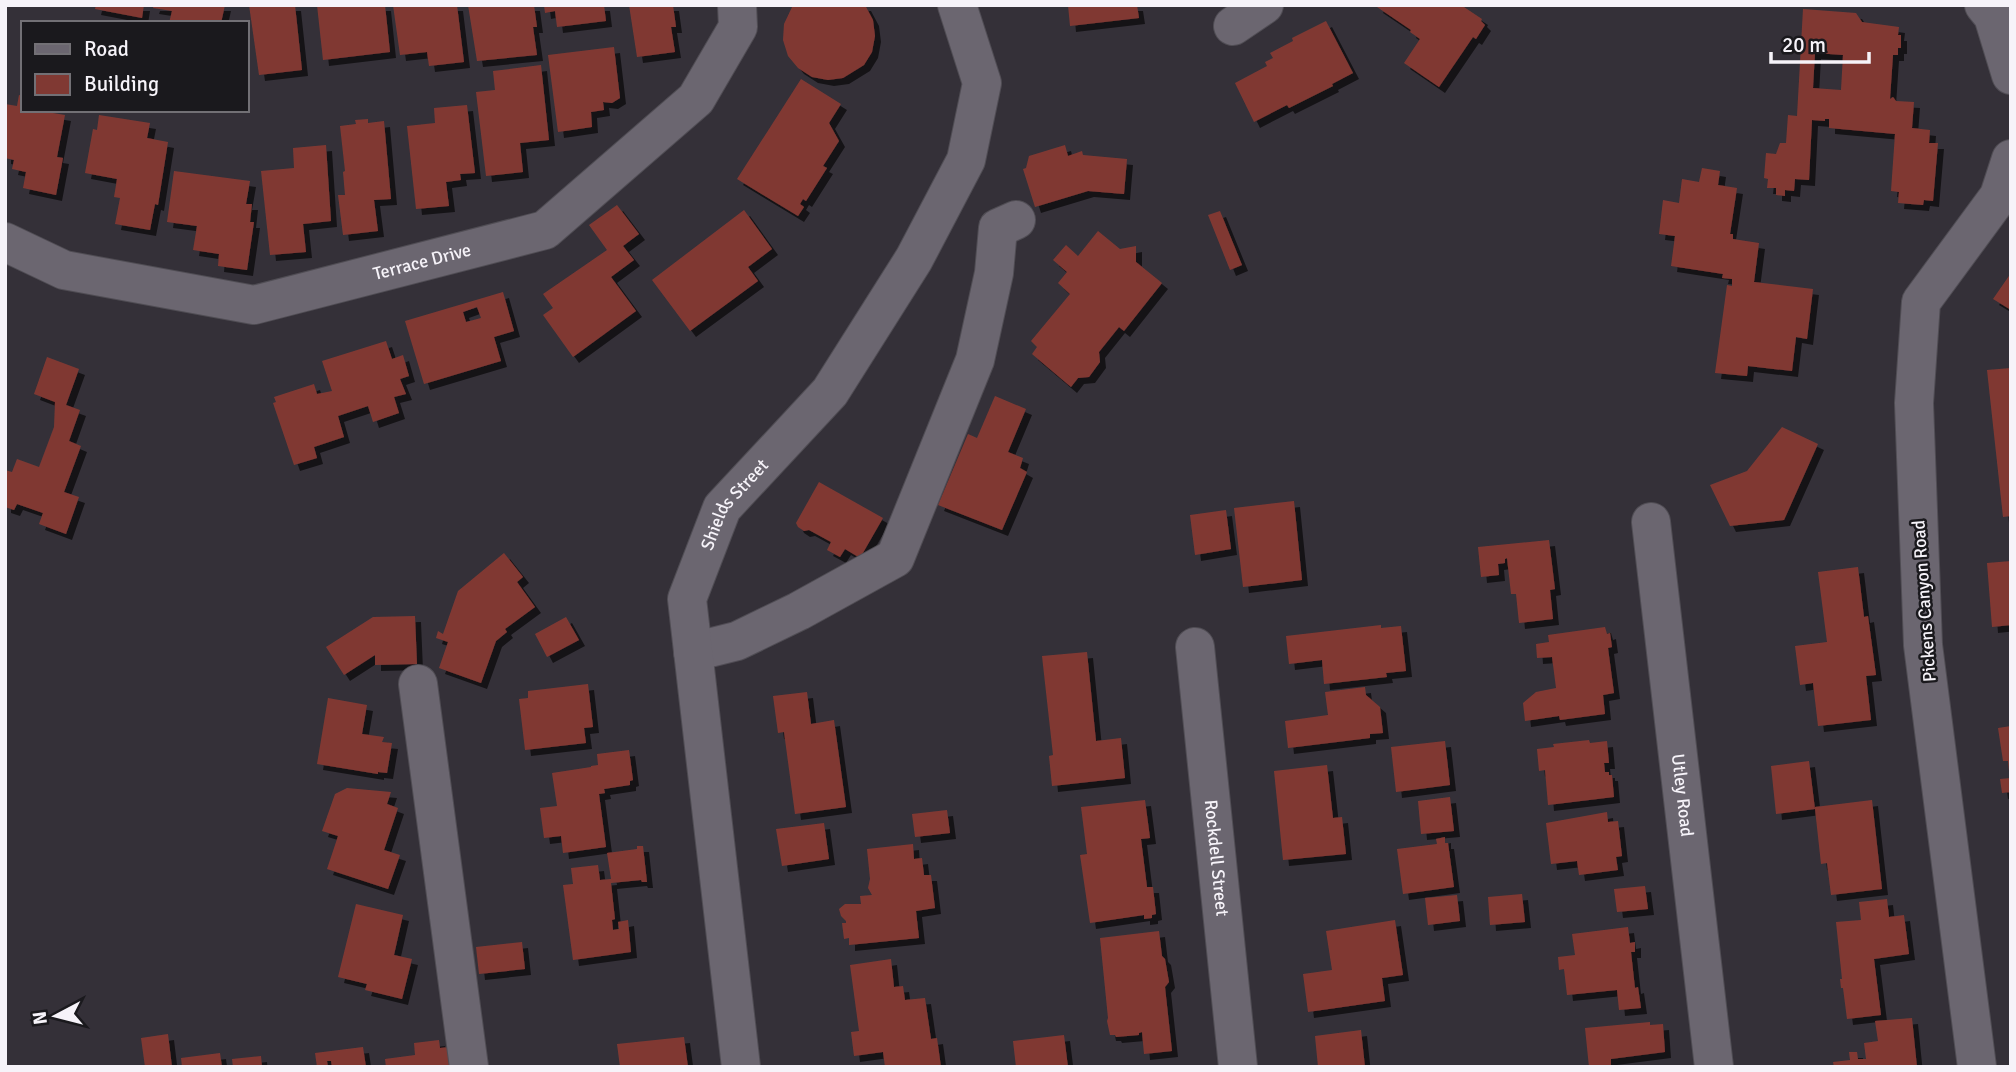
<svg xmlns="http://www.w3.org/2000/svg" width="2016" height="1072" viewBox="0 0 2016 1072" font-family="Signika,sans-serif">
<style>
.building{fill:#803933;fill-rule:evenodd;filter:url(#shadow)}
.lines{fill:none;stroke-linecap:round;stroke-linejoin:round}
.minor-casing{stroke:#504d54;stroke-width:40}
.minor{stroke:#6b6670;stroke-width:38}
.labels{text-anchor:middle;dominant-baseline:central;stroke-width:5;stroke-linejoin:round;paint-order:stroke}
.street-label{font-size:18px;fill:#f6f3f9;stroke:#1a191d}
</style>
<defs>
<filter id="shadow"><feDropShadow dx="6" dy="6" stdDeviation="0" flood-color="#0009"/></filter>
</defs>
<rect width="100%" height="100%" fill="#343038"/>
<path class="building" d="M96,5H144L142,18L95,9Z
M154,5H225L221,23H169L172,11L153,8Z
M249,5H295L302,70L259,75Z
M317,5H385L390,52L323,60Z
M393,5H457L464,62L429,66L427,52L400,55Z
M468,5H534L537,27H533L537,55L477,61Z
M544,5H604L606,21L557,27L555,11L545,13Z
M629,5H673L676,27H671L675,52L637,57Z
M793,5H865L873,20L875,36L872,52L864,65L843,78L828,80L812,77L798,68L788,56L783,40L784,24Z
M1068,5H1137L1139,18L1070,26Z
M1378,5H1461L1482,19L1481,21L1485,25L1476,39L1473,37L1439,87L1404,63L1420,39L1410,32L1411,30L1377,7Z
M1803,9L1856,13L1862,22L1899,27L1898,35H1901V48H1898V55H1893L1890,99L1893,97L1896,101L1914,102L1912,128L1930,130L1929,143H1938L1933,201L1924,200L1923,205L1898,203L1899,192L1891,191L1895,134L1829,128V119H1825V121L1812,120L1809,180L1795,179L1794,191L1785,190V196L1776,195V188H1767L1768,179L1764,178L1766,153L1776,154L1780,143H1786L1788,115L1797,116ZM1815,53L1843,55L1841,90L1813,88Z
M1326,21L1353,73L1332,84L1333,86L1289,108L1287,105L1254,122L1235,83L1267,66L1265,62L1273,58L1270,53L1293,41L1292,38Z
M614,47L620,98L612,103L603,102L604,110L591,112L592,127L558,132L548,55Z
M541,65L549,140L520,143L523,172L486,176L476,92L495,90L493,71Z
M801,79L841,104L829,123L839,141L823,166L827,168L806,201L803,199L800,204L804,207L798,216L737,179Z
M19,95L23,96V110H53V113L65,115L57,157L63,158L56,195L23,188L26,172L12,169L14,160L5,158V104L17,106Z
M467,105L475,173L460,174L461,180L446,182L449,206L416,209L407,126L435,123L434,108Z
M99,115L150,123L147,138L168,142L158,205L155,204L150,230L115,224L120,198L114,197L117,179L85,173L93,129L97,130Z
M368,119V123L384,121L391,199L374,200L378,231L343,235L338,195H345L343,172L345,171L340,126L356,124L355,120Z
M326,145L331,221L303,224L306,252L270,255L261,171L294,168L293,148Z
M1065,145L1068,156L1082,151L1083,155L1127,159L1124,194L1088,191L1035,207L1023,169L1026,168L1029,156Z
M1702,168L1720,171L1718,185L1737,188L1730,234H1733V239L1759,243L1754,282L1813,289L1807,339L1796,337L1792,371L1748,366L1747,376L1715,373L1727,285L1732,286V279L1722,278L1723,274L1671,266L1675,236L1659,234L1663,200L1679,203L1682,179L1699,182Z
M174,171L250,181L246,204H252L250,222H254L247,270L218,266L219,254L193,250L197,226L167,222Z
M617,205L639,234L623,246L634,260L611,277L636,311L573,357L543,315L553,308L543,294L607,250L589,225Z
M744,210L772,249L748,267L758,281L690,331L652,280Z
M1220,211L1242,265L1230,270L1208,215Z
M1098,231L1120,249L1136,246V262L1162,283L1124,331L1119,327L1099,352L1100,362L1089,377L1078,378L1071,387L1032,354L1037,347L1031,341L1070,294L1058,283L1067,272L1053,260L1066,245L1078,256Z
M2011,273V310L1993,299Z
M503,292L514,331L494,337L501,361L424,384L405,321ZM477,307L481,318L466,322L463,312Z
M386,341L392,359L403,355L409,376L400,379L406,394L394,397L399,413L373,422L368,406L338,416L344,437L314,447L317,458L294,465L273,403L276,402L274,397L314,384L317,394L332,391L322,361Z
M47,357L79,369L66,405L80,410L69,441L81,446L64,492L79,497L66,534L39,524L43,513L17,504L14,510L5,507V470L12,472L17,459L39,467L54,427L55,402L34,394Z
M2011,368V516L2003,517L1987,370Z
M995,396L1026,409L1008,452L1023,458L1020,468L1027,472L1002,530L938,505L968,434L977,438Z
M1782,427L1818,444L1784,520L1730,526L1710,485L1747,471Z
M819,482L883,518L860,558L845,549L840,557L827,550L831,542L809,530L804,531L798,527L796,523Z
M1294,501L1302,580L1243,587L1234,508Z
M1226,510L1231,549L1195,555L1190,515Z
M1549,540L1555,589L1550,590L1553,619L1519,623L1516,594H1511L1507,558L1505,559V563L1498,564L1499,575L1481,577L1478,547Z
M504,553L523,577L517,582L535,607L505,629L507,632L496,641L481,683L439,668L448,642L436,638L438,631L443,634L458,591Z
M2011,561V625L1992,627L1987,563Z
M1858,567L1864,617L1868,616L1876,675L1866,676L1871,720L1818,726L1813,683L1800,685L1795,646L1827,642L1818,572Z
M415,616L417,664L375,665V655L344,675L326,647L373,617Z
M566,617L579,640L547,657L535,634Z
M1381,625V628L1401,626L1406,671L1386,673L1387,677L1324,684L1322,660L1289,664L1286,636Z
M1605,627L1607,634L1610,633L1612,647L1608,648L1614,693L1603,695L1605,714L1560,720L1559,716L1525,721L1523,703L1536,692L1556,688L1552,657L1537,658L1536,644L1549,642L1548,635Z
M1087,652L1096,741L1121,738L1125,778L1052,786L1049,756L1053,755L1042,656Z
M588,684L593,727L584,728L586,743L525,750L519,699L528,698V691Z
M1365,687L1366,695L1380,707L1383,733L1370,734V738L1288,748L1285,721L1328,715L1325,692Z
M807,692L811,724L834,720L846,807L795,814L784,732L778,733L773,696Z
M328,698L367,705L362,734L384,737L382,742L392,743L387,773L378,772V774L317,764Z
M2011,726V770L2009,771L2008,761H2003L1998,728Z
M1589,740L1590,743L1607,741L1609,763H1604L1605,772H1609V775H1612L1614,797L1548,805L1545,770L1539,771L1537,749L1554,747L1553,744Z
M1445,741L1450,785L1396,792L1391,747Z
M629,750L633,780L630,781V785L604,789L605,793L599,794L606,847L563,853L561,836L544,838L540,808L557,806L552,773L591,767V766L598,765L597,754Z
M1809,761L1815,809V807L1872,800L1882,889L1831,895L1827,863L1821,864L1815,809L1776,814L1771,766Z
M1327,765L1333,818L1342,817L1346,854L1283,860L1274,771Z
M2011,778V792L2002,793L2000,779Z
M347,788L391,792L387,804L398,808L384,850L400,855L388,889L327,869L338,836L322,831L335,794Z
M1450,797L1454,831L1421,834L1418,801Z
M1145,800L1150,838L1141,839L1147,887H1153L1156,914L1152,915V918L1144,919V915L1090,923L1080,855L1087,854L1081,807Z
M947,810L950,833L915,837L912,814Z
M1607,812L1608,822L1618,821L1622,856L1616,857L1618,870L1579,875L1577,861L1551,864L1546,823Z
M824,823L829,859L782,866L776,829Z
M1445,837V843H1448L1454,887L1403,894L1397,849L1437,844L1436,839Z
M913,844L914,859L922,858L924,875H931L935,908L916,911L919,938L849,945V938L844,939L842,923H846V921L841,916L839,909L845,904H861L860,896L872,895L868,888L870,879L867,849Z
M637,846H643L647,882H642L641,880L611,883L615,919L612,920L613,930L619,929L618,922L628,920L631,952L573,960L563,885L573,884L571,868L598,865L600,880L611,879L607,853L637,849Z
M1645,886L1648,909L1617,912L1614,889Z
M1522,894L1525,922L1490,925L1488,897Z
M1457,895L1460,921L1428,925L1425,898Z
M1887,899L1889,917L1904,915L1909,954L1874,959L1881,1015L1847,1019L1843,988H1841L1840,979H1842L1836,922L1861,920L1859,902Z
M356,904L403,915L394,955L412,959L402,999L365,990L367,984L338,977Z
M1395,920L1403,975L1382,978L1385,1001L1308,1012L1303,974L1332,970L1326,931Z
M1628,927L1630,943L1635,942V952H1631L1635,988L1638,987L1641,1008L1619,1010L1617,990L1567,995L1564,969L1559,970L1558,957L1575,955L1572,934Z
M1159,931L1162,956L1165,959L1169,982L1165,987L1172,1051L1144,1054L1142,1032L1139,1033V1035L1116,1037L1115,1035H1110L1107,1021L1108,1018L1100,938Z
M522,942L525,969L479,974L476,947Z
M891,959L894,987L903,986L905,1000L925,998L931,1039L937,1038L941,1067H885L883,1052L854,1056L851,1032L859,1031L850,965Z
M1912,1018L1917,1067H1834L1833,1062L1850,1060L1849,1052H1857L1858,1059H1866L1864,1043L1878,1041L1875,1021Z
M1650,1022V1025L1663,1024L1665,1052L1611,1059V1066L1589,1067L1585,1028Z
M1361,1030L1365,1067H1318L1315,1036Z
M168,1034L172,1067H145L141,1038Z
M1064,1035L1068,1067H1016L1013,1041Z
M684,1037L688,1067H620L617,1044Z
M439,1040L440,1048L450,1047L452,1067H386L385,1059L415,1055L414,1043Z
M363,1047L366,1067H332L331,1061H327L328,1067H317L315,1053Z
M220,1053L222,1067H182L181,1058Z
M261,1056L262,1067H233L232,1059Z"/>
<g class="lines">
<g class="minor-casing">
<g id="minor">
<path d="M1984,5L1993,16L2011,75"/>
<path d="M1233,26L1264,5"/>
<path id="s1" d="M5,242L64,270L254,305L545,230L696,99L738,27L737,5"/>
<path id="s2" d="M1651,522L1714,1067"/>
<path id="s3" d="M1195,647L1238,1067"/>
<path d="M693,652L737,641L799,611L895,558L975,360L994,273L998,228L1016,220"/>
<path d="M418,684L469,1067"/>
<path id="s4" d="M741,1067L687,599L722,508L830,392L914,259L966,160L982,83L957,5"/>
<path d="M1977,1067L1923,645L1914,403L1921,302L1999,196L2011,159"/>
</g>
</g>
<use href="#minor" class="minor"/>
</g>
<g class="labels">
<g class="street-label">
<text stroke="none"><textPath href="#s1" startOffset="432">Terrace Drive</textPath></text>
<text stroke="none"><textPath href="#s4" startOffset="578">Shields Street</textPath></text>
<text transform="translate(1924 601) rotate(-94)">Pickens Canyon Road</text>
<text stroke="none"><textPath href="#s2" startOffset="275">Utley Road</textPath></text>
<text stroke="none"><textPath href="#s3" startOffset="212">Rockdell Street</textPath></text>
</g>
</g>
<rect width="2016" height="1072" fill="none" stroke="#f6f3f9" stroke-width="14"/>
<rect x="21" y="21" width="228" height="91" fill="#1a191d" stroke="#727075" stroke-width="2"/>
<rect x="35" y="44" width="35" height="10" fill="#6b6670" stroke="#727075" stroke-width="2"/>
<text x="84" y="56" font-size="21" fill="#f6f3f9">Road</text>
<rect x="35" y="74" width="35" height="21" fill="#803933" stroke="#727075" stroke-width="2"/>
<text x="84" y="91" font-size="21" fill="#f6f3f9">Building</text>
<g transform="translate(56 1016) rotate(263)" stroke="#1a191d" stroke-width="5" paint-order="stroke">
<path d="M0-5L12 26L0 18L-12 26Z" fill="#f6f3f9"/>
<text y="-10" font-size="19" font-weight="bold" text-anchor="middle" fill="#f6f3f9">N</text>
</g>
<path d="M1771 52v10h98v-10" fill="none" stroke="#f6f3f9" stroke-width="3.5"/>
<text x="1782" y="52" font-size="21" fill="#f6f3f9" stroke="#1a191d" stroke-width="5" paint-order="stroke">20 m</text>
</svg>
